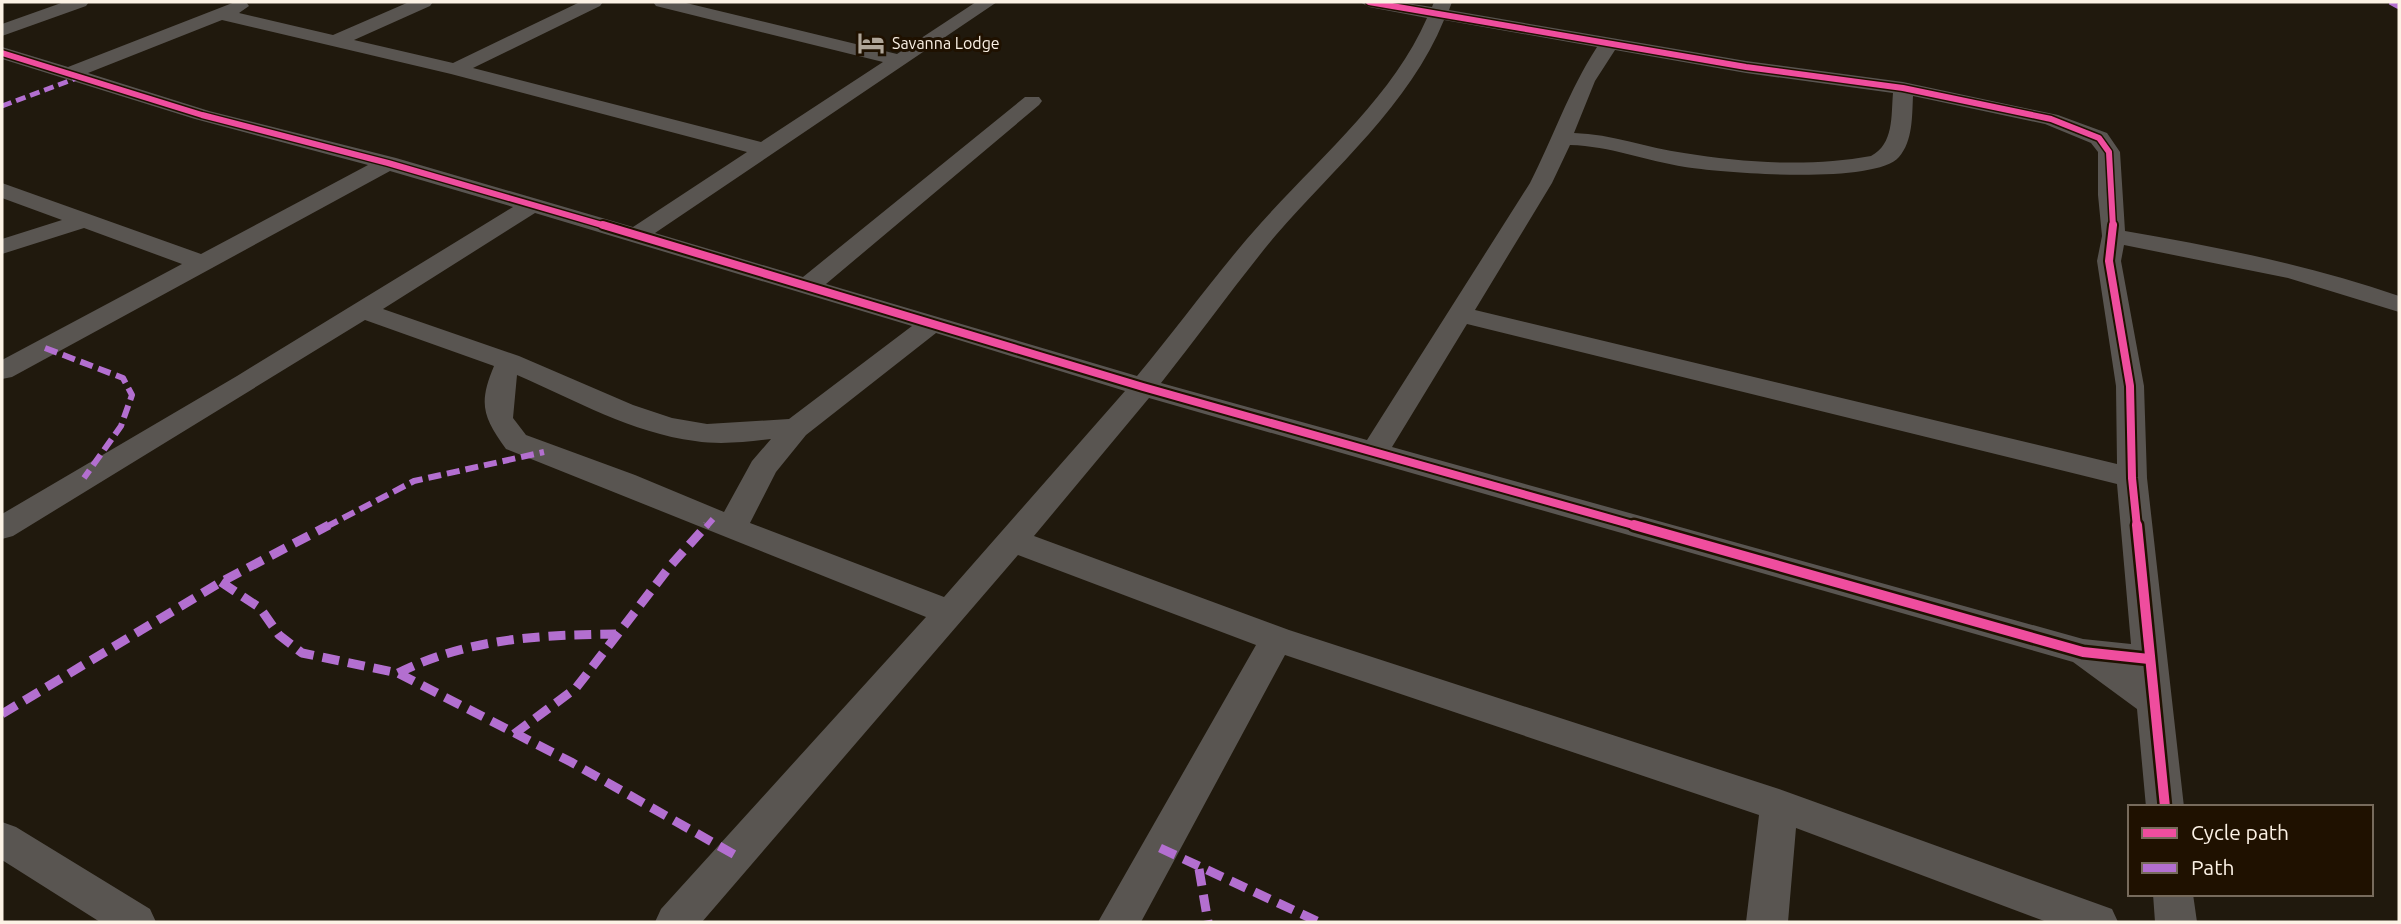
<svg xmlns="http://www.w3.org/2000/svg" width="2401" height="924" viewBox="0 0 2401 924" font-family="Ubuntu,sans-serif">
<style>
.lines{fill:none;stroke-linecap:round;stroke-linejoin:round}
.minor{fill:#595551;fill-rule:evenodd}
.quiet-far2{stroke:#b36fd0;stroke-width:5;stroke-dasharray:10 5;stroke-linecap:butt}
.quiet-far1{stroke:#b36fd0;stroke-width:6;stroke-dasharray:13 6;stroke-linecap:butt}
.quiet{stroke:#b36fd0;stroke-width:9;stroke-dasharray:17 9;stroke-linecap:butt}
.cycleway-far2-casing{stroke:#1f1100;stroke-width:9}
.cycleway-far1-casing{stroke:#1f1100;stroke-width:12}
.cycleway-casing{stroke:#1f1100;stroke-width:15}
.cycleway-far2{stroke:#ef4d9e;stroke-width:6}
.cycleway-far1{stroke:#ef4d9e;stroke-width:8}
.cycleway{stroke:#ef4d9e;stroke-width:10}
.labels{text-anchor:middle;dominant-baseline:central;stroke-width:6;stroke-linejoin:round;paint-order:stroke}
.far-poi-label{font-size:16px;fill:#fcf2e5;stroke:#1f1100;text-anchor:start}
</style>
<rect width="100%" height="100%" fill="#20190d"/>
<g class="lines">
<path class="minor" d="M64,2H89L86,6L2,36V24Z
M235,2H246L249,6L239,13L333,35L409,2H433L430,6L354,40L453,63L580,2H603L600,6L473,68L761,142L883,62L656,6L653,2H682L897,54L976,2H997L655,233L803,277L1025,97H1039L1042,101L1039,105L826,284L1137,376C1179,326 1217,272 1261,223C1318,159 1392,98 1427,18L1369,7L1360,2H1399L1432,7L1434,2H1452L1449,10L1746,61L1903,82L2058,115L2107,133L2120,152L2125,231C2218,247 2310,265 2399,296V312L2288,278L2124,245L2121,261L2144,386L2147,478L2184,807H2146L2137,709L2073,662L1149,398L1034,536L1289,630L1779,789L2112,909L2118,922H2047L1796,828L1788,922H1746L1759,815L1285,655L1141,922H1098L1256,645L1018,555L702,922H655L661,909L926,617L506,449C483,417 478,404 494,366L365,320L13,536L2,539V514L237,376L513,207L390,171L12,377L2,379V360L182,264L84,228L2,254V239L62,220L2,198V183L201,254L368,165L195,119L2,59V47L68,67ZM222,20L451,74L747,152L633,227L396,158L209,111L88,73ZM1444,20L1597,47C1568,92 1554,136 1530,183L1367,440L1161,383C1200,334 1236,283 1276,235C1334,168 1410,104 1444,20ZM1615,50L1746,73L1893,93C1891,116 1894,144 1871,156C1812,167 1744,163 1684,153C1647,148 1612,134 1574,133L1595,81ZM1913,96L2045,124L2091,143L2098,152V195L2102,236L2097,261L2116,386L2117,464L1475,310L1552,183L1570,145C1610,146 1647,161 1685,167C1723,173 1875,185 1899,157C1913,141 1912,116 1913,96ZM535,213L912,326L789,419L707,424L672,418L633,405L519,356L383,309ZM1467,324L2117,484L2131,644L2083,639L1392,447ZM936,333L1125,391L944,597L750,523L776,472L806,435ZM517,375C575,400 632,433 695,441C720,445 746,442 771,439L752,461L724,512L635,475L526,435L513,418Z
M2,822L16,827L150,909L156,922H100L2,860Z
M2153,894H2193L2197,922H2155Z"/>
<path class="quiet-far2" d="M2390,2L2399,7
M2,106L77,78"/>
<path class="quiet-far1" d="M45,348L123,378L132,395L121,426L84,478
M326,527L414,481L544,452
M706,527L713,519"/>
<path class="quiet" d="M221,582L260,608L279,635L302,653L398,673L571,762L735,855
M398,673C469,638 539,635 616,634
M2,714L221,582L329,525
M514,734L576,688L671,565L707,525
M1160,848L1319,922
M1199,869L1208,922"/>
<g class="cycleway-far2-casing">
<path id="cycleway-far2" d="M1369,2L1746,67L1903,88L2051,119L2099,138L2109,152L2113,227
M2,53L202,115L388,163L609,227"/>
</g>
<g class="cycleway-far1-casing">
<path id="cycleway-far1" d="M603,225L1143,387L1640,527
M2113,225L2109,261L2130,386L2132,478L2137,527"/>
</g>
<g class="cycleway-casing">
<path id="cycleway" d="M1634,525L2083,652L2149,659
M2137,525L2165,807"/>
</g>
<use href="#cycleway-far2" class="cycleway-far2"/>
<use href="#cycleway-far1" class="cycleway-far1"/>
<use href="#cycleway" class="cycleway"/>
</g>
<defs>
<g id="hotel-bare" transform="scale(2.1)"><path d="M-6-4.5h1.5V1H6V5H4.5V3h-9V5H-6ZM-4 0a1.8 1.8 0 1 1 3.6 0ZM.5 0V-2.5h3Q6-2.5 6 0Z" fill="#afa699" stroke="#1f1100" stroke-width="2.5" paint-order="stroke"/></g>
</defs>
<g fill-rule="evenodd">
<use href="#hotel-bare" x="871" y="43"/>
</g>
<g class="labels">
<g class="far-poi-label">
<text x="892" y="43">Savanna Lodge</text>
</g>
</g>
<rect width="2401" height="924" fill="none" stroke="#fcf2e5" stroke-width="7"/>
<rect x="2128" y="805" width="245" height="91" fill="#1f1100" stroke="#776b5c" stroke-width="2"/>
<rect x="2142" y="828" width="35" height="10" fill="#ef4d9e" stroke="#776b5c" stroke-width="2"/>
<text x="2191" y="840" font-size="21" fill="#fcf2e5">Cycle path</text>
<rect x="2142" y="863" width="35" height="10" fill="#b36fd0" stroke="#776b5c" stroke-width="2"/>
<text x="2191" y="875" font-size="21" fill="#fcf2e5">Path</text>
</svg>
